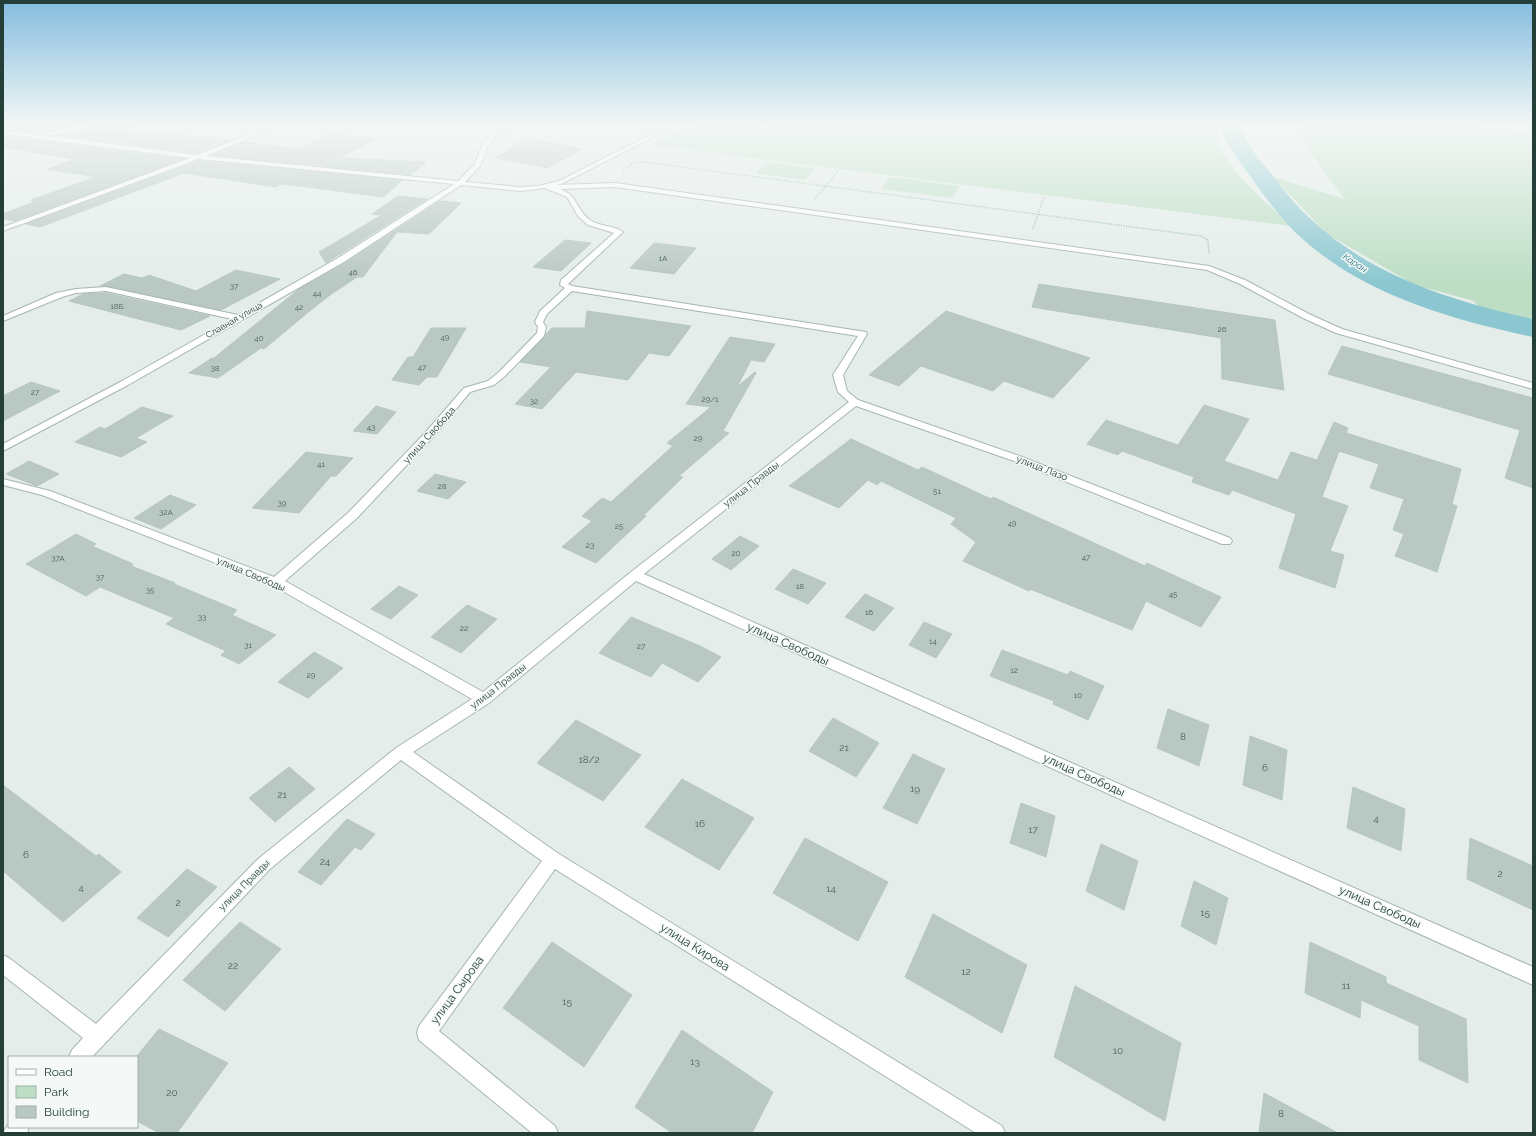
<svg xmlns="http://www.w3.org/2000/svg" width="1536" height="1136" viewBox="0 0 1536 1136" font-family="Raleway,sans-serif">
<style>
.green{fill:#bddec5}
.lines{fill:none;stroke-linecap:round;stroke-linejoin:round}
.river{fill:#8cc7d1;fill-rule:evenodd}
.building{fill:#b9c8c2;stroke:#b6c7c0}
.minor-casing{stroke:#a6b5b0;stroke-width:2}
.path{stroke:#84b0a2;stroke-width:1.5;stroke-dasharray:1 1.5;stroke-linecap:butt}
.minor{fill:#fff;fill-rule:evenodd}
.labels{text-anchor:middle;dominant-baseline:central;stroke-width:3;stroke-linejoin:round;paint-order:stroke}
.number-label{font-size:8px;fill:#48615a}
.far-water-label{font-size:9px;font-style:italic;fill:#1d6c7b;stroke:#f4f9f7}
.far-street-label{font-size:9px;fill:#233f37;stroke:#f4f9f7}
.street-label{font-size:10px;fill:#233f37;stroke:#f4f9f7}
.near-number-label{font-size:10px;fill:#48615a}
.near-street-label{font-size:12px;fill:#233f37;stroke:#f4f9f7}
</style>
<rect width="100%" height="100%" fill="#e4ede9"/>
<path class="green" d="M693,124H1218C1217,132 1216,140 1220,148C1236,179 1267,202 1291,226L652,145Z
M1300,124H1473L1533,132V318L1522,319L1482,311L1474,301L1415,285L1327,234L1295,200L1270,176L1345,199C1330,178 1305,151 1300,124Z
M767,162L815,168L805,180L755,173Z
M890,177L959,186L952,198L881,189Z"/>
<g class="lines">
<path class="river" d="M1220,124H1240C1243,141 1259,159 1270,172C1283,190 1297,207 1314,222C1374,277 1455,302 1533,319V337C1449,319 1360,294 1296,233C1279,216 1264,196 1250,176C1241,163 1222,140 1220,124Z"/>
</g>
<path class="building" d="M3,124H79L45,133L44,134L3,129Z
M94,124H137L138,126L129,130L231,140L197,153L57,135L93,125Z
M328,134L375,139L339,158L426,162L410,175L212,155L244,142L300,149Z
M3,136L184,159L14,221L3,219V214L36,201L31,200L96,177L48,169L74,159L3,147Z
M526,138L583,149L547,168L496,158Z
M199,161L403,180L383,197L307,187L281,184L276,187L184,173L40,227L26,224Z
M398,196L427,199L326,263L319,252L382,215L372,214Z
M440,201L461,203L429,234L397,232L363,277H357L330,295L306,314L264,349L261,348L218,378L189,373L212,358H214L299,289L345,263Z
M565,240L591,243L561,271L533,267Z
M654,243L696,248L674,274L630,268Z
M236,270L280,279L221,310L106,286H100L124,274L142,278L149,275L196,291Z
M1039,284L1275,320L1284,390L1222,379L1221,338L1032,307Z
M106,293L210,316L181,330L69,301L83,294Z
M587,311L691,326L669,356L649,353L628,380L576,372L542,409L515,404L551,367L520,362L552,328H585Z
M946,311L1031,339L1090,358L1053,398L1004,381L993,391L921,366L899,386L869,375Z
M431,328H466L437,377H427L419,385L392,380L408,357H413Z
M730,337L775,344L764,362L751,360L737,387L755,372L756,373L723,431L729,433L679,476L683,477L644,515L646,516L596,563L562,547L592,521L582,516L602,498L611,502L673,446L667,443L711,407L686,404Z
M1342,346L1533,398V488L1505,478L1520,430L1328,374Z
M31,382L60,391L3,421V396Z
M1204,405L1249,419L1224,461L1278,480L1291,452L1317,460L1334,422L1348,428L1346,433L1461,469L1452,504L1457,506L1437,572L1395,556L1404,534L1393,530L1404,499L1370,488L1379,464L1339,451L1322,497L1348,506L1330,551L1344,555L1335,588L1279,568L1296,514L1232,490L1229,495L1192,482L1194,477L1122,451L1118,455L1087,444L1106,420L1178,445Z
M376,406L396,412L377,434L353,431Z
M142,407L173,416L136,438L147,442L121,457L75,442L100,427L105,429Z
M851,439L918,470L922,467L991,499L993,497L1145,566L1147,563L1221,597L1201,627L1146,601L1132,630L1030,589L1029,591L963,561L976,542L951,524L956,518L881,481L877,485L868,480L839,508L789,486Z
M306,452L353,458L336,476H331L299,513L252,508Z
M29,461L59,474L37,486L6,474Z
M435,474L466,482L448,499L417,491Z
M170,495L196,505L161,529L134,518Z
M76,534L96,544L92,546L133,564L131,566L175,583L174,584L237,610L232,615L276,635L239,664L221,655L226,651L166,624L174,618L100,587L86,596L26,564Z
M740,536L759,546L731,570L712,559Z
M793,569L826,583L808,604L775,589Z
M399,586L418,595L391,619L371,609Z
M865,594L894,608L874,631L845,617Z
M467,605L497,619L461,653L431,637Z
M631,617L700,646L721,657L698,682L662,663L651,677L599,653Z
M924,622L952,634L936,658L909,645Z
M1002,650L1068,675L1070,671L1104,686L1088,720L1053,704L1054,701L990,676Z
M314,652L343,668L308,698L278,682Z
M1168,709L1209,725L1199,766L1157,748Z
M833,718L879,743L856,777L809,751Z
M576,720L641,755L603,801L537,763Z
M1250,736L1287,750L1282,800L1243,785Z
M913,754L945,769L917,824L883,808Z
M289,767L315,789L275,822L249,798Z
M682,779L754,818L719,870L645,827Z
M3,785L96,856L99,854L121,872L63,922L3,871Z
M1353,787L1405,809L1401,851L1347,828Z
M1021,803L1055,816L1046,857L1010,843Z
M347,819L375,834L361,850L355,847L321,885L298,872Z
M805,838L888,882L858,941L773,893Z
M1470,838L1533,866V910L1467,879Z
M1101,844L1138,861L1124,910L1086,891Z
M187,869L217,887L168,937L137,918Z
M1194,881L1228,898L1216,945L1181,926Z
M933,914L1027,965L1002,1033L905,977Z
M240,922L281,949L225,1011L183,980Z
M552,942L632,995L584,1067L503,1008Z
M1310,942L1386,977V983L1466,1019L1468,1083L1419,1060V1026L1361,1000L1360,1018L1305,993Z
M1075,986L1181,1043L1165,1121L1054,1057Z
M159,1029L228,1063L177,1133H159L137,1121V1056Z
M682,1030L773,1092L752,1133H672L635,1107Z
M1264,1093L1338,1133H1259Z"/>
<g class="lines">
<g class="minor-casing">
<path id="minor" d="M84,124H93L49,136L197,155L276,124H283L206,156L458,181L474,165L482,146L490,135L508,124H514L494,137L488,146L480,166L465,182L520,187L538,186L559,181L672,124H679L563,183L557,185L615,183L1209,266L1245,280L1309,314L1342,329L1533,383V389L1336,333L1303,318L1240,284L1207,270L615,187L560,189C579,196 575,209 590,220C600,227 614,225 623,232L568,284L572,286L866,332L867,334L843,375L847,391L858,400L1022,457L1230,538L1232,541L1230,544H1222L1014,461L856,406L644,574L1533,967V985L636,581L489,703L413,752L559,854L1002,1126L1005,1133H976L555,869L439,1031L555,1126L558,1133H532L419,1040L417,1033L419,1026L542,861L401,760L270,869L92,1057H69L72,1050L83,1038L3,975V955L9,958L96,1024L258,859L396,748L472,699L272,585L42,495L3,485V479L50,491L274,577L349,512L425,433L464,388L488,381L499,372L537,333L538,327L535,322L540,311L565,288L560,285L561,280L614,233L588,225L578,216L567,197L545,188L520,191L461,185L344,262L128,385L3,451V444L122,381L232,319L106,291L76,293L62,297L3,321V316L56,293L76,289L106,287L238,315L338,258L454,184L199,159L3,231V227L190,158L3,134V130L45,136V134ZM572,291L858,336L833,375L838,392L849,402L631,572L483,692L285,581L357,518L433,437L470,392L494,385L505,376L544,336L546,327L543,322L547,314Z
M9,1123V1127H29L27,1133H3Z"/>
</g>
<path class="path" d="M623,171L633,163L644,162L1201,236L1208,240L1209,254
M815,199L838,171
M1033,229L1044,197"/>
<use href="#minor" class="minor"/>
</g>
<linearGradient id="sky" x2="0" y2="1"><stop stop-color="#83bcdf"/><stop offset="0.44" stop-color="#f3f7f5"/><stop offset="1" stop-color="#f3f7f5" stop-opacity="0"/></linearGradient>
<rect width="1536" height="283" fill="url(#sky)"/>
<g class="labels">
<g class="number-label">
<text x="663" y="258">1А</text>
<text x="353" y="272">46</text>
<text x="234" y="286">37</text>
<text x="317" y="293">44</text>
<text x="117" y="306">18Б</text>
<text x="299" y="307">42</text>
<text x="1222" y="329">26</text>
<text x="445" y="337">49</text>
<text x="259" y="338">40</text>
<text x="422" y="367">47</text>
<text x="215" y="368">38</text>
<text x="35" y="392">27</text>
<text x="710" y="399">29/1</text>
<text x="534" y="401">32</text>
<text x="371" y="427">43</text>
<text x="698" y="438">29</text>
<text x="321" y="464">41</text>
<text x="442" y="486">28</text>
<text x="937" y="491">51</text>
<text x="282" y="503">39</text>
<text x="166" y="512">32А</text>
<text x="1012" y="523">49</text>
<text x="619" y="526">25</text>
<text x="590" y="545">23</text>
<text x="736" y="553">20</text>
<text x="1086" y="557">47</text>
<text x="58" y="558">37А</text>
<text x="100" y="577">37</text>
<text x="800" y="586">18</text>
<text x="150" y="590">35</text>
<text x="1173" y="594">45</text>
<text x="869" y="612">16</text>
<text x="202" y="617">33</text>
<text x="464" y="628">22</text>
<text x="933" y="641">14</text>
<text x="248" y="645">31</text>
<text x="641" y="646">27</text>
<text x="1014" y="670">12</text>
<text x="311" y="675">29</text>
<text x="1078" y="695">10</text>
</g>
<g class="far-water-label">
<text transform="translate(1355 263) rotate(33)">Каран</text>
</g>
<g class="far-street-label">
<text transform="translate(234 320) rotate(-30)">Славная улица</text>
</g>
<g class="street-label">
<text transform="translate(429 435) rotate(-48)">улица Свобода</text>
<text transform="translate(1042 468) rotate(21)">улица Лазо</text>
<text transform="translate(751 484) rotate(-38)">улица Правды</text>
<text transform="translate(251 574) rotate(23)">улица Свободы</text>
<text transform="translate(498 686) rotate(-38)">улица Правды</text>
<text transform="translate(244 885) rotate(-45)">улица Правды</text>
</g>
<g class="near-number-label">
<text x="1183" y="736">8</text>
<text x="844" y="747">21</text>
<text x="589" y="759">18/2</text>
<text x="1265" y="767">6</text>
<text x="915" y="788">19</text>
<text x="282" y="794">21</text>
<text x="1376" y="818">4</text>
<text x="700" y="823">16</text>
<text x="1033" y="829">17</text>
<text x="26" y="854">6</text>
<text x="325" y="861">24</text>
<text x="1500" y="873">2</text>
<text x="81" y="887">4</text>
<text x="831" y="888">14</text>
<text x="178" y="902">2</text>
<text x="1205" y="912">15</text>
<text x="233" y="965">22</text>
<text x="966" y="971">12</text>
<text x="1346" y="985">11</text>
<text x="567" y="1001">15</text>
<text x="1118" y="1050">10</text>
<text x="695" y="1061">13</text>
<text x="172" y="1092">20</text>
<text x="1281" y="1113">8</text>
</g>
<g class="near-street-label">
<text transform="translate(788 644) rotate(24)">улица Свободы</text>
<text transform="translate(1084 775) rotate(24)">улица Свободы</text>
<text transform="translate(1380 907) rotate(24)">улица Свободы</text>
<text transform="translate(695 947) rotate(32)">улица Кирова</text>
<text transform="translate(457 990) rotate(-54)">улица Сырова</text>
</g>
</g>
<rect width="1536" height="1136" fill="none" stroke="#233f37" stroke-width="8"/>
<rect x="8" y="1056" width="130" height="72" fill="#f4f9f7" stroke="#a0afaa"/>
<rect x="16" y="1069" width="20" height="6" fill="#ffffff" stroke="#a0afaa"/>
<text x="44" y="1076" font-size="12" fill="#233f37">Road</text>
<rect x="16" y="1086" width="20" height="12" fill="#bddec5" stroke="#a0afaa"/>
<text x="44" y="1096" font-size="12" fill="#233f37">Park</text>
<rect x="16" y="1106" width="20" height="12" fill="#b9c8c2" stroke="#a0afaa"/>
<text x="44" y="1116" font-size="12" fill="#233f37">Building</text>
</svg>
